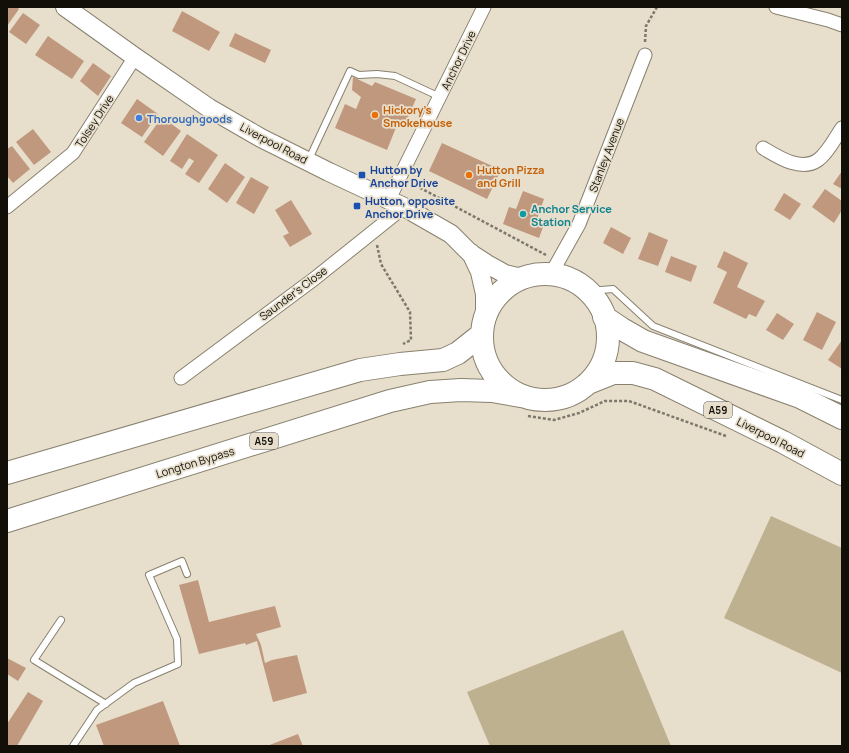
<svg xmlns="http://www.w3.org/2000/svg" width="849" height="753" viewBox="0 0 849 753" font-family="Manrope,sans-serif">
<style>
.green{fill:#beb190}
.building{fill:#bf987e}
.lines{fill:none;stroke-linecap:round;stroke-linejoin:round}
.lane-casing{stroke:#88816f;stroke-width:8}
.street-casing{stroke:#88816f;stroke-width:15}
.secondary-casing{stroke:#88816f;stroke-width:20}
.highway-casing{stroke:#88816f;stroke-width:24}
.path{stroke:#7e786c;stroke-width:2.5;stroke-dasharray:3 2;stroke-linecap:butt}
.lane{stroke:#fff;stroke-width:6}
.street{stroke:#fff;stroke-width:13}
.secondary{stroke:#fff;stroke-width:18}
.highway{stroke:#fff;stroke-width:22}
.food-dot{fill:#e8710a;stroke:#e7dfcc;stroke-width:1.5}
.shop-dot{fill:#3f7fe0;stroke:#e7dfcc;stroke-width:1.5}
.transit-dot{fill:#1a4fb4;stroke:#e7dfcc;stroke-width:1.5}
.culture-dot{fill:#0f9aa8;stroke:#e7dfcc;stroke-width:1.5}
.labels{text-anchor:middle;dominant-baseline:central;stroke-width:3.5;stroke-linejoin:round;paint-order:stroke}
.shield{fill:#e7dfcc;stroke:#524d44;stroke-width:1}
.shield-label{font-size:10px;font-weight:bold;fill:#120f09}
.street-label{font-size:11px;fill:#120f09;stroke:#e7dfcc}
.food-label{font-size:11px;font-weight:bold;fill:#c56008;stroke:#e7dfcc;text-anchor:start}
.shop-label{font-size:11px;font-weight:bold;fill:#366cbe;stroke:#e7dfcc;text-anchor:start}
.transit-label{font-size:11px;font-weight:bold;fill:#164399;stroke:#e7dfcc;text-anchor:start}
.culture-label{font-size:11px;font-weight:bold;fill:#0d838f;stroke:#e7dfcc;text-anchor:start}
</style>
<rect width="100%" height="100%" fill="#e7dfcc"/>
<path class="green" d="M771,516L842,548V673L724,618Z
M623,630L671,746H490L467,692Z"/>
<path class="building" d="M7,7H17L19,9L7,26Z
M182,11L220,32L209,51L172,31Z
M23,13L40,25L26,44L9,32Z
M235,33L271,50L265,63L229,46Z
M48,36L84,61L72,79L35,55Z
M93,63L111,76L98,96L80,81Z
M353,77L372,86L375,82L416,99L404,126L393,122L392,123L397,125L387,150L335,128L345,104L356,109L361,97L352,90Z
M137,99L158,114L142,137L121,123Z
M162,117L181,131L163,156L144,142Z
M33,129L51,152L34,165L16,142Z
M187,134L218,155L199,183L185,174L194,161L189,158L182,169L170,161Z
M442,143L501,170L487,199L429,171Z
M12,146L30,169L13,183L7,176V149Z
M225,163L245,177L227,203L208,189Z
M842,171V189L833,184Z
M251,177L269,187L254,214L236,203Z
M825,189L842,201V210L834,223L812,207Z
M523,191L544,199L537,219L545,222L539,238L503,224L509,207L516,209Z
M784,193L801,204L790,220L774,210Z
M291,200L312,234L290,247L283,236L289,233L275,210Z
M611,227L631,238L623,254L603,243Z
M649,232L668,240L658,266L638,259Z
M724,251L748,263L737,287L765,301L756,317L749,314L746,319L713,303L727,272L717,267Z
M671,256L697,266L691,282L665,272Z
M817,312L836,322L822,350L803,340Z
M777,313L794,324L783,340L766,330Z
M842,340V369L828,360Z
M198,580L209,622L275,606L281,627L256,634L261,645L265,663L272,660L297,655L307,693L273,702L257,641L246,645L245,643L199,654L179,585Z
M7,658L26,668L18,681L7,674Z
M28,692L43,701L17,746H7V724Z
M163,701L180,746H104L96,725Z
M298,734L303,746H267Z"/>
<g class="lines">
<g class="lane-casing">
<path id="lane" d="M309,159L350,71L359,75L377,74L395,76L440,97
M589,291L613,289L653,326L842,400
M61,620L34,660L106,704
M73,746L97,710L134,683L178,664L177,639L149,575L182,561L187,574"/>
</g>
<g class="street-casing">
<path id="street" d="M776,7L828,20L842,25
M763,148C778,157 801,172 818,160C828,153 835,138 842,128
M389,199L484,7
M7,207L73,153L135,57
M551,274L579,224L645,55
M181,378L314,279L404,207"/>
</g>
<g class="secondary-casing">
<path id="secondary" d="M65,7L135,57L209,108L261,138L329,172L404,207L451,234L470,253L487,264L505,274L522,278
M471,253L480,272L485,294V317"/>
</g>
<g class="highway-casing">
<path id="highway" d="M482 337a63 63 0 1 1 126 0a63 63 0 1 1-126 0Z
M604,317L622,329L643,341L800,397L842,418
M588,383L613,373H633L655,379L783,442L842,474
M7,473L360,370L400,364L443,360L458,353L482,334
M7,521L390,401L430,392L461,390L492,391L526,397"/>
</g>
<path class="path" d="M645,42L646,26L657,7
M411,183L546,255
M377,245L381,264L410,312L411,340L403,344
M528,416L554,420L579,413L605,401H629L726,436"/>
<use href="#lane" class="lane"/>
<use href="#street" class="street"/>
<use href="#secondary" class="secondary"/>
<use href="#highway" class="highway"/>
</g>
<g class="food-dot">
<circle cx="375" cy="115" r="4"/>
<circle cx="469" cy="175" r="4"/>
</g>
<circle class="shop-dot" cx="139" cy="118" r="4"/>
<g class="transit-dot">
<rect x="358" y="171" width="8" height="8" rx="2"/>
<rect x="353" y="202" width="8" height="8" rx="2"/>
</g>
<circle class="culture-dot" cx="523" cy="214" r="4"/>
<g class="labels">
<g class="shield">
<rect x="704" y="402" width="28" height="16" rx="3"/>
<rect x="250" y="433" width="28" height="16" rx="3"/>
</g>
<g class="shield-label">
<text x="718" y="410">A59</text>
<text x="264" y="441">A59</text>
</g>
<g class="street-label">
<text transform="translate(458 60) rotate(-64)">Anchor Drive</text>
<text transform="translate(94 121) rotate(-57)">Tolsey Drive</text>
<text transform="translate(274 143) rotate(28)">Liverpool Road</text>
<text transform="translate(606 155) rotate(-69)">Stanley Avenue</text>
<text transform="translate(293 293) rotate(-37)">Saunder's Close</text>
<text transform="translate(771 437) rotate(27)">Liverpool Road</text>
<text transform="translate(195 462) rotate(-17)">Longton Bypass</text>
</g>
<g class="food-label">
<text x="383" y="109">Hickory’s<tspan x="383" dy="13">Smokehouse</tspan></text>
<text x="477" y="169">Hutton Pizza<tspan x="477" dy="13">and Grill</tspan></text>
</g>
<g class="shop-label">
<text x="147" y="118">Thoroughgoods</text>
</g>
<g class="transit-label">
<text x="370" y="169">Hutton by<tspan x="370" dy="13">Anchor Drive</tspan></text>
<text x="365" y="200">Hutton, opposite<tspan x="365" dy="13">Anchor Drive</tspan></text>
</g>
<g class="culture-label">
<text x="531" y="208">Anchor Service<tspan x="531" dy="13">Station</tspan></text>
</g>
</g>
<rect width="849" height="753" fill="none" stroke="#120f09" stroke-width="16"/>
</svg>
